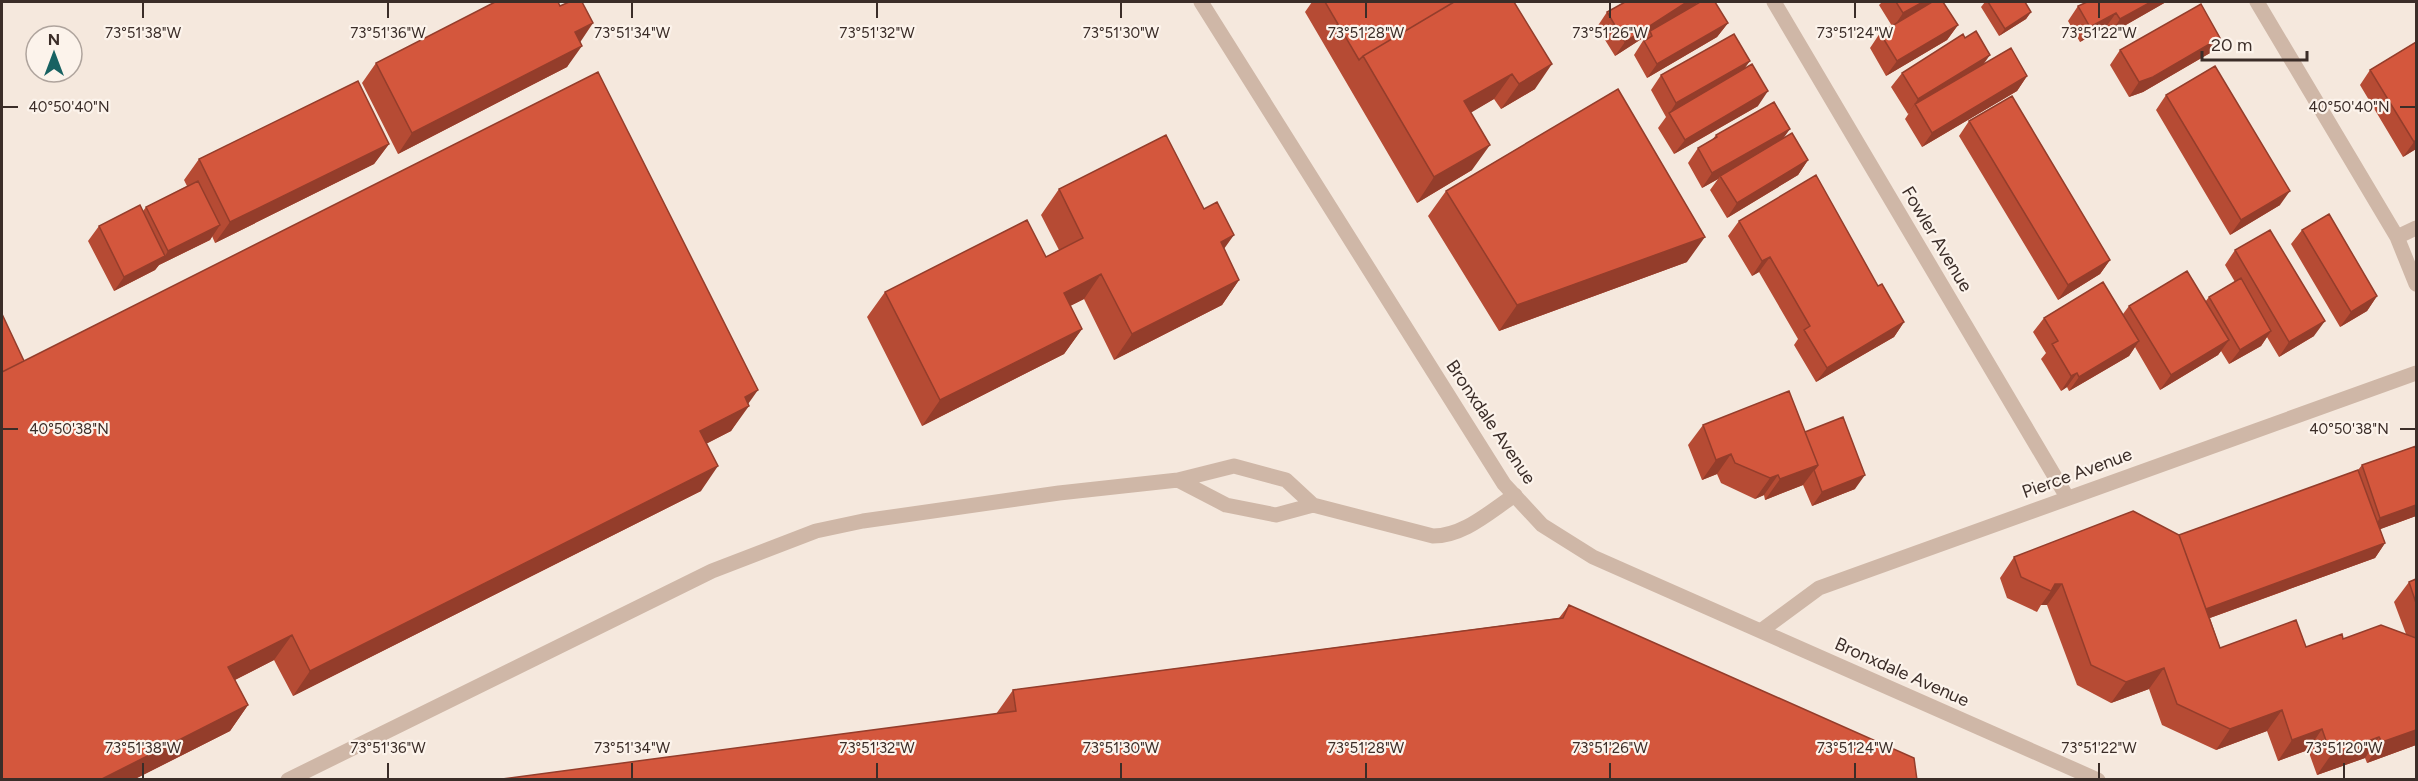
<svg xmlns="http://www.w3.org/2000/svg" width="2418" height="781" viewBox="0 0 2418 781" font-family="Figtree,sans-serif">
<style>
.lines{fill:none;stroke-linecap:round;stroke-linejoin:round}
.service{stroke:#cfb7a7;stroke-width:15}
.minor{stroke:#cfb7a7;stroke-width:15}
.tertiary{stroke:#cfb7a7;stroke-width:15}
.wall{fill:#b64b34}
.shaded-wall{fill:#943d2b}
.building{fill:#d4573d;stroke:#943d2b;stroke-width:1.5}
.ticks{fill:none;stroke:#3b2d28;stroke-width:2}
.labels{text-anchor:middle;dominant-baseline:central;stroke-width:4.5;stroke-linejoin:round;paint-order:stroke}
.street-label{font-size:18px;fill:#3b2d28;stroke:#fcf3eb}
.ticks-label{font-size:15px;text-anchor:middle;fill:#3b2d28;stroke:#fcf3eb;stroke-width:4.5;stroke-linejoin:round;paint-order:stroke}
</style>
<rect width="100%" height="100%" fill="#f5e8dd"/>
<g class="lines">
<path class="service" d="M1178,480L1226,505L1276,515L1313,505
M288,780L712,571L816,531L863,521L1059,493L1178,480L1234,466L1286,480L1313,505L1433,536C1464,536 1489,512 1515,495"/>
<path class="minor" d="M1774,2L2067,497
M2257,2L2397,237L2416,284
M2397,237L2416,228
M1762,630L1819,588L2416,373"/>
<path class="tertiary" d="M1201,2L1504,484L1542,525L1593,557L2098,780"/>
</g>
<path class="wall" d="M1312,2H1514L1535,89L1501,109L1494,99L1471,112L1472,170L1417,203L1305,12Z
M1625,2H1698L1696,4L1728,23L1717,37L1647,78L1634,55L1646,36L1615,56L1597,27L1607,12Z
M1882,2H1943L1958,25L1947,40L1886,76L1870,48L1880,33L1892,26L1879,5Z
M1985,2H2025L2031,12L2026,19L1999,36L1981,7Z
M2166,2L2110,34L2106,27L2080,42L2068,21L2078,6Z
M2220,38L2210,53L2143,92L2129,97L2110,65L2120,50Z
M580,42L567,67L398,154L362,83L376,63Z
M2416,42V149L2403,157L2360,85L2370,70Z
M1984,64L2027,76L2017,91L1922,147L1905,119L1909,113L1908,114L1891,87L1902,73Z
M1744,69L1758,106L1674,154L1658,128L1666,117L1651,90L1661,75Z
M2166,95L2280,205L2230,235L2156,110Z
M1969,121L2110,260L2100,274L2058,300L1959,136Z
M1716,135L1784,138L1808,160L1798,175L1727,218L1710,190L1718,179L1702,188L1688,163L1698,148L1712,140Z
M389,144L374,164L215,243L212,236L210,240L159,265L155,270L114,291L88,241L99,226L143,211L146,207L187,186L184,180L199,159Z
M1059,189L1224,249L1239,280L1222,305L1114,360L1084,299L1070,306L1082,329L1064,354L922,426L867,317L885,292L1046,257L1059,250L1041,215Z
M1446,191L1687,262L1499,331L1428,216Z
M1739,221L1878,286L1904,322L1894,337L1816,382L1794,345L1798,339L1759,272L1752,276L1728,236Z
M2302,230L2377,296L2367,311L2340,327L2291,244Z
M2235,250L2314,336L2279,357L2267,337L2261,346L2229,364L2221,351L2218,355L2160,390L2135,347L2129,356L2069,391L2067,387L2061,391L2041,359L2046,353L2033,332L2044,318L2123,314L2129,306L2205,302L2209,297L2235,282L2225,265Z
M24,361L748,404L731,431L707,443L701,491L293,696L274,660L235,680L248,705L230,731L133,780H2Z
M1703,425L1805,432L1855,489L1812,506L1803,485L1765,500L1764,495L1755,499L1721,483L1717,474L1702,480L1688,445Z
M2416,446V516L2380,529L2385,543L2375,558L2210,618L2220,648L2306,647L2343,639L2406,634L2394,602L2409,582L2416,579V745L2367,763L2365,758L2317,775L2308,750L2278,761L2267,731L2216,750L2162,725L2149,689L2111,703L2077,685L2047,605H2041L2037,612L2007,598L2000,578L2014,557L2179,535L2358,470L2362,465Z
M1569,605L1917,780L996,714L1013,690L1559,618Z"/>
<path class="shaded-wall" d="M1687,2H1698L1696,4L1650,31L1646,36L1615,56L1625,42Z
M1923,2H1937L1893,28L1903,13Z
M2151,2H2166L2110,34L2120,19Z
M2031,12L2026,19L1999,36L2005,29Z
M2116,13L2106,27L2080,42L2090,27Z
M593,23L579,44L575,32Z
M1728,23L1717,37L1647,78L1657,64Z
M1958,25L1947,40L1886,76L1897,61Z
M2220,38L2210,53L2143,92L2129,97L2139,82Z
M582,46L567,67L398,154L412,133Z
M1990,55L1980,69L1915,104L1908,114L1918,99Z
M1750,61L1739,76L1669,114L1676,103Z
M1552,64L1535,89L1501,109L1519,84Z
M1512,74L1494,99L1447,127L1464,101Z
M2027,76L2017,91L1922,147L1932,133Z
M1768,91L1758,106L1674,154L1685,140Z
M1790,129L1780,143L1720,176L1718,179L1702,188L1712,173Z
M2416,140V149L2403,157L2414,142Z
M389,144L374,164L215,243L230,222Z
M1490,145L1472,170L1417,203L1434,177Z
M1808,160L1798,175L1727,218L1737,203Z
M2290,191L2280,205L2230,235L2241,220Z
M220,225L210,240L159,265L155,270L114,291L124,277L165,256L168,251Z
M1234,235L1216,260L1221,242Z
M1705,237L1687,262L1499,331L1517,305Z
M1770,257L1759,272L1752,276L1762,261Z
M2110,260L2100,274L2058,300L2068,285Z
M1101,274L1084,299L1046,318L1064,293Z
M1239,280L1222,305L1114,360L1132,334Z
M2377,296L2367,311L2340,327L2351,312Z
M2325,321L2314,336L2279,357L2289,342Z
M1904,322L1894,337L1816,382L1827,368Z
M1082,329L1064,354L922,426L940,400Z
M2271,331L2261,346L2229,364L2240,350Z
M2229,340L2218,355L2160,390L2171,375Z
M2139,341L2129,356L2069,391L2079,377Z
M2077,373L2067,387L2061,391L2071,376Z
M758,390L746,407L749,406L731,431L683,456L700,431L745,397Z
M1731,454L1717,474L1702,480L1716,460Z
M1818,465L1803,485L1765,500L1780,479Z
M718,466L701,491L293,696L310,671Z
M1778,475L1764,495L1755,499L1770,478Z
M1865,475L1855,489L1812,506L1822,492Z
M2416,505V516L2370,533L2380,518Z
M2385,543L2375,558L2196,623L2206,609Z
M2055,584H2062L2047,605H2041L2051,591Z
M292,635L274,660L211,692L228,667Z
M2164,668L2149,689L2111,703L2126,682Z
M248,705L230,731L133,780H100Z
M2282,710L2267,731L2216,750L2230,729Z
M2322,729L2308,750L2278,761L2292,740Z
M2416,730V745L2367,763L2382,742Z
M2379,737L2365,758L2317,775L2331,755Z"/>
<path class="building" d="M495,2H558L560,6L569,2H582L593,23L575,32L582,46L412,133L376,63Z
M1325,2H1454L1363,56L1359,60Z
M1454,2H1514L1552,64L1519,84L1512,74L1464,101L1490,145L1434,177L1363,56Z
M1625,2H1687L1625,42L1607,12Z
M1700,2H1715L1728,23L1657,64L1644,41L1652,36L1650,31Z
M1896,2H1923L1903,13Z
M1932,2H1943L1958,25L1897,61L1880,33Z
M1988,2H2025L2031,12L2005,29Z
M2087,2H2151L2120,19L2116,13L2090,27L2078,6Z
M2201,4L2220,38L2153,77L2139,82L2120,50Z
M1976,31L1990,55L1918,99L1902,73L1963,34L1965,38Z
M1734,34L1750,61L1676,103L1661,75Z
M2416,42V140L2414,142L2370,70Z
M2011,48L2027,76L1932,133L1915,104Z
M1752,64L1768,91L1685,140L1669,113Z
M2215,66L2290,191L2241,220L2166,95Z
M598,72L758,390L745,397L749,406L700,431L718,466L310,671L292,635L228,667L248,705L100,780H2V372Z
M358,81L389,144L230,222L199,159Z
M1618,89L1705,237L1517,305L1446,191Z
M2012,96L2110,260L2068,285L1969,121Z
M1774,102L1790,129L1712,173L1698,148L1717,137L1716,135Z
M1792,133L1808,160L1737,203L1720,176Z
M1166,135L1204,209L1217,202L1234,235L1221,242L1239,280L1132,334L1101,274L1064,293L1082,329L940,400L885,292L1027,220L1046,257L1083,238L1059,189Z
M1816,175L1878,286L1882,284L1904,322L1827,368L1804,330L1810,326L1770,257L1762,261L1739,221Z
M198,181L220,225L168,251L146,207Z
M140,205L165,256L124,277L99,226Z
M2329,214L2377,296L2351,312L2302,230Z
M2270,230L2325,321L2289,342L2235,250Z
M2187,271L2229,340L2171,375L2129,306Z
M2241,278L2271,331L2240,350L2209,297Z
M2103,282L2139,341L2079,377L2077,373L2071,376L2052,344L2058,341L2044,318Z
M2,314L24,361L2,372Z
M1789,391L1818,465L1780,479L1778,475L1770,478L1735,463L1731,454L1716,460L1703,425Z
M1843,417L1865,475L1822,492L1814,470L1818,465L1805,432Z
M2416,446V505L2380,518L2362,465Z
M2358,470L2385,543L2206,609L2179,535Z
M2133,511L2179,535L2220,648L2296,620L2306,647L2342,634L2343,639L2381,625L2416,638V730L2382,742L2379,737L2331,755L2322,729L2292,740L2282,710L2230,729L2177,704L2164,668L2126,682L2091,665L2062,584H2055L2051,591L2021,577L2014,557Z
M2416,579V603L2409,582Z
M1569,605L1914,758L1917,780H494L1016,711L1013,690L1563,618Z"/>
<path class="ticks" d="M143,3V18M388,3V18M632,3V18M877,3V18M1121,3V18M1366,3V18M1610,3V18M1855,3V18M2099,3V18M3,107H18M2400,107H2415M3,429H18M2400,429H2415M143,763V778M388,763V778M632,763V778M877,763V778M1121,763V778M1366,763V778M1610,763V778M1855,763V778M2099,763V778M2344,763V778"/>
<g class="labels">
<g class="street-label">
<text transform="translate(1937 239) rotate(59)">Fowler Avenue</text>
<text transform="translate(1491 422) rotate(56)">Bronxdale Avenue</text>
<text transform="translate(2077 473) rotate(-20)">Pierce Avenue</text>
<text transform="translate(1902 672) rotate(24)">Bronxdale Avenue</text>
</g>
</g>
<g class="ticks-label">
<text x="143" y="38">73°51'38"W</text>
<text x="388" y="38">73°51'36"W</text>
<text x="632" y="38">73°51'34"W</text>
<text x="877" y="38">73°51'32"W</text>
<text x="1121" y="38">73°51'30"W</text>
<text x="1366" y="38">73°51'28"W</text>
<text x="1610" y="38">73°51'26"W</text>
<text x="1855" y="38">73°51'24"W</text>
<text x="2099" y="38">73°51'22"W</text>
<text x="69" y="112">40°50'40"N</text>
<text x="2349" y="112">40°50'40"N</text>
<text x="69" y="434">40°50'38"N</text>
<text x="2349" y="434">40°50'38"N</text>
<text x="143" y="753">73°51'38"W</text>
<text x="388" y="753">73°51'36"W</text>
<text x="632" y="753">73°51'34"W</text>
<text x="877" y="753">73°51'32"W</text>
<text x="1121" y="753">73°51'30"W</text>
<text x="1366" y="753">73°51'28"W</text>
<text x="1610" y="753">73°51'26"W</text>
<text x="1855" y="753">73°51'24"W</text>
<text x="2099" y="753">73°51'22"W</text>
<text x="2344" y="753">73°51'20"W</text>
</g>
<rect width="2418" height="781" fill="none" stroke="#3b2d28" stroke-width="6"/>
<g transform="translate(54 54)"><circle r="28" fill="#fcf3eb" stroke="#afa49d" stroke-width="1.5"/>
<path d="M0-4.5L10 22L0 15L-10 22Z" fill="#186262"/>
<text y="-9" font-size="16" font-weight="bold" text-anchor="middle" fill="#3b2d28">N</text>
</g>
<path d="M2202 51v9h105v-9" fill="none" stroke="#3b2d28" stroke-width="3"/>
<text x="2211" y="51" font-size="18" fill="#3b2d28" stroke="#fcf3eb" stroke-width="4.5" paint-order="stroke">20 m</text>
</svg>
